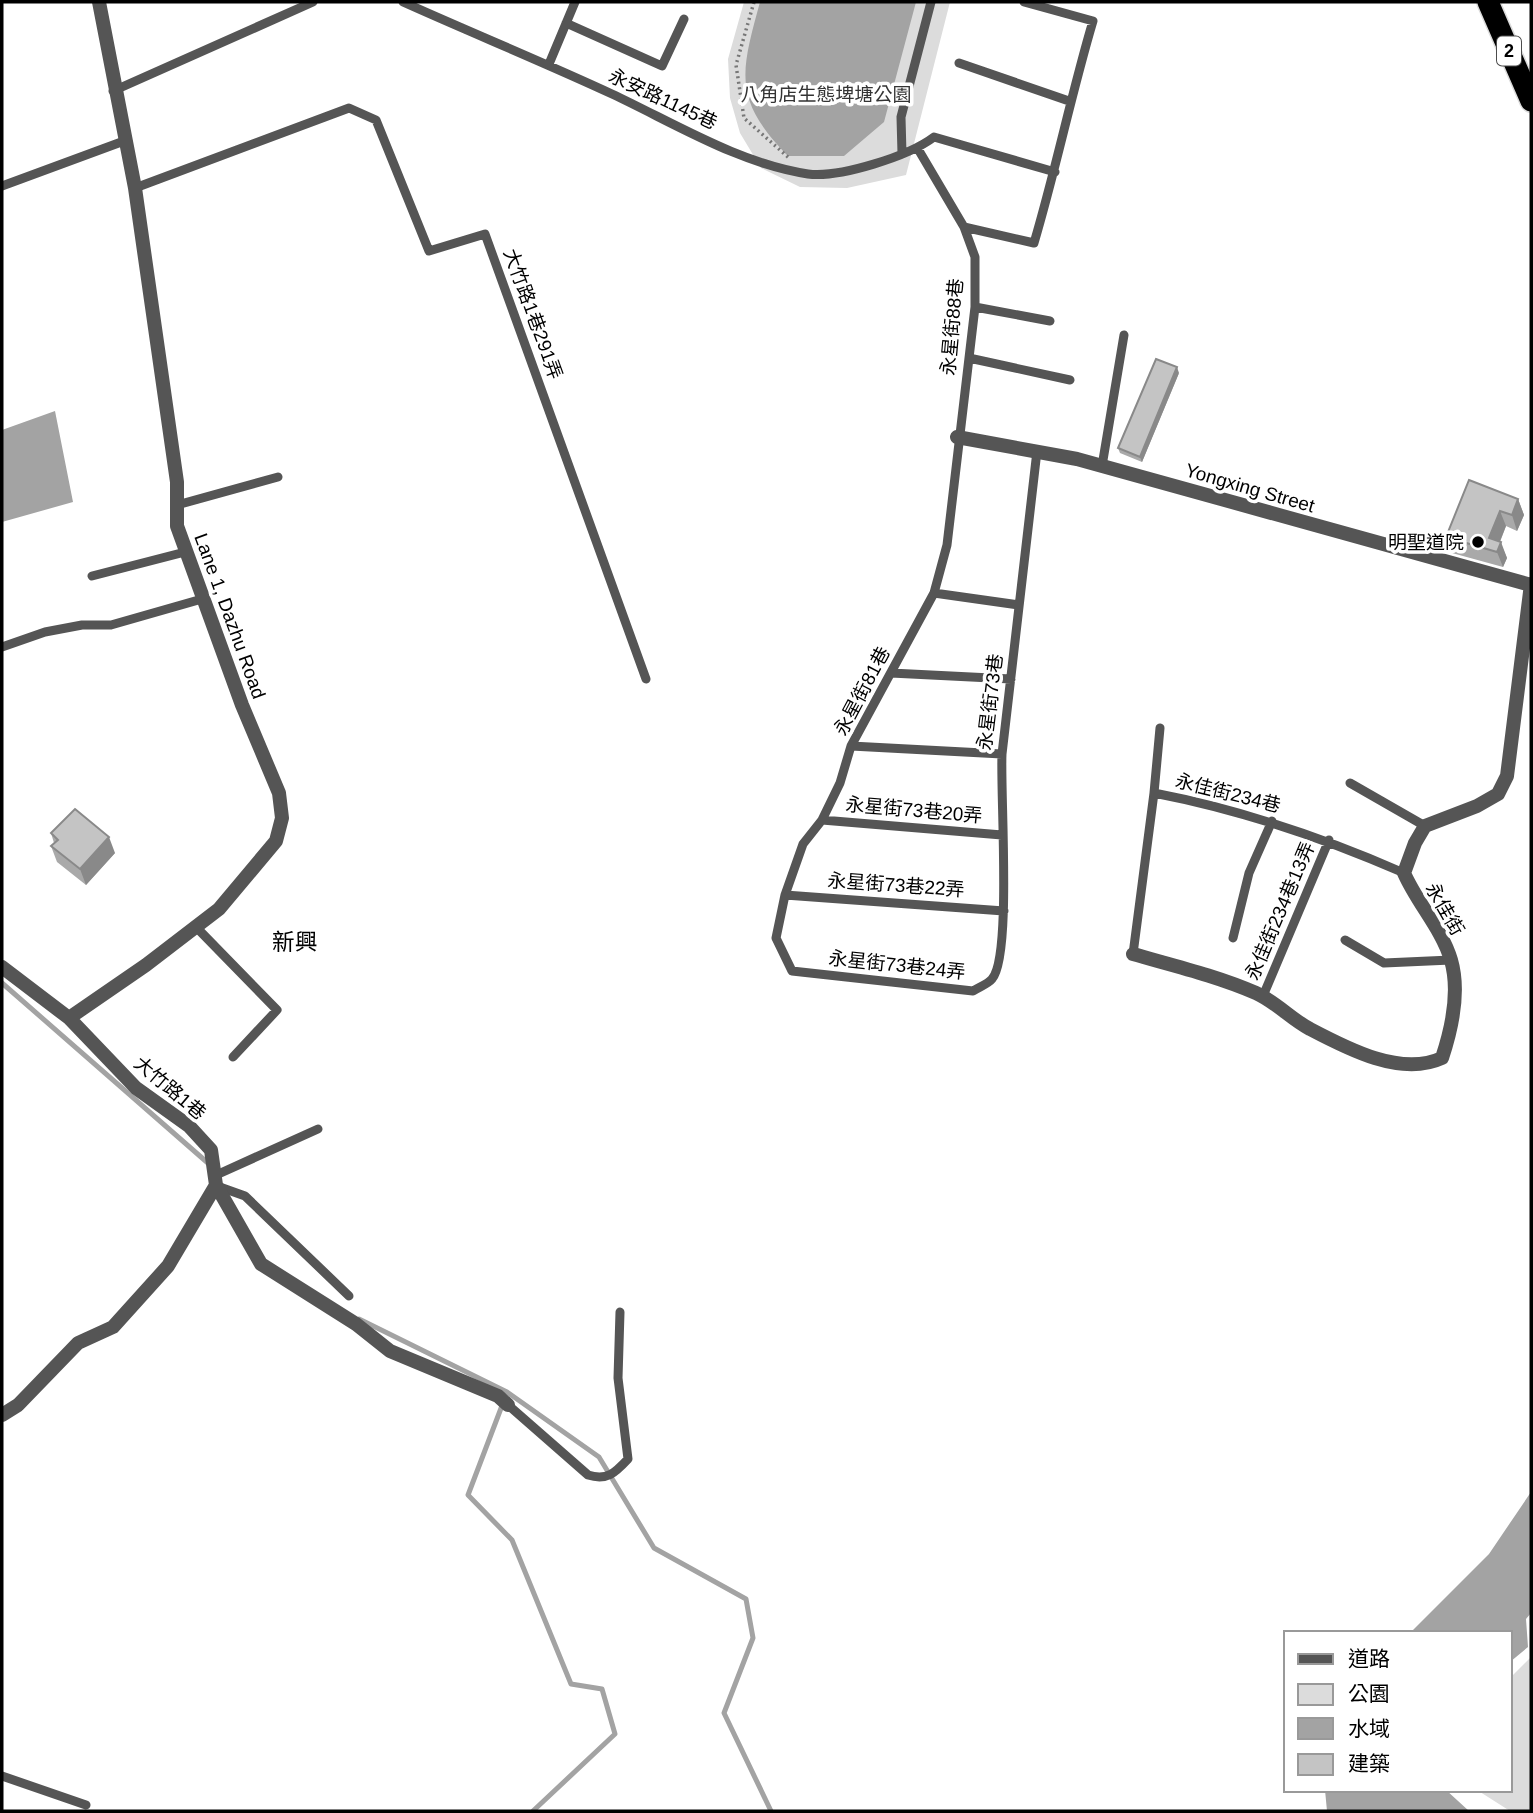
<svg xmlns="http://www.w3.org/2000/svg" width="1533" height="1813" viewBox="0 0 1533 1813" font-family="Helvetica,'Noto Sans TC',sans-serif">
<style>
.green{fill:#dcdcdc}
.water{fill:#a3a3a3}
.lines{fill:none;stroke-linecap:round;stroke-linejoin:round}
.stream{stroke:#a3a3a3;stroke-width:5}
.highway-casing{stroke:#dbdbdb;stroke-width:24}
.path{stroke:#777;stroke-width:3.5;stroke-dasharray:2 3.5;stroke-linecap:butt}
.lane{stroke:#555;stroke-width:9}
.street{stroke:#555;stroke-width:14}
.highway{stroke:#000;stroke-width:21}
.wall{fill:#a9a9a9}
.shaded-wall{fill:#898989}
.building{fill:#c4c4c4;stroke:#898989;stroke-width:2}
.poi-dot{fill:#000;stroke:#fff;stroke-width:2.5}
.labels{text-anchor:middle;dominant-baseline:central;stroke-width:7;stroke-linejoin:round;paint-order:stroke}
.shield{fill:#fff;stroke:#4c4c4c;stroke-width:2}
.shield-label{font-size:18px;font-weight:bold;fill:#000}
.park-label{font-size:19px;fill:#333;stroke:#fff}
.street-label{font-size:19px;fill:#000;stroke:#fff}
.poi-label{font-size:19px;fill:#000;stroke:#fff;text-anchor:end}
.quarter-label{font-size:23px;fill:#000;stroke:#fff}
</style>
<rect width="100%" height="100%" fill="#fff"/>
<path class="green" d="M744,2H950L906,175L847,188L800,187L761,168L740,133L730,98L728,59Z
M1531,1657V1811H1510L1477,1790H1510V1678Z"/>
<path class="water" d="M760,2H916L884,122L844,156H788C732,99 741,72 760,2Z
M55,411L73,502L2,522V430Z
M1531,1492V1613L1526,1619L1528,1647L1510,1662V1633H1410L1489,1554Z
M1325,1790H1446L1469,1811H1327Z"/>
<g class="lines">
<path class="stream" d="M2,983L209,1164
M359,1319L507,1392L599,1457L654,1548L746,1599L753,1638L724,1713L771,1811
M503,1403L468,1495L512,1540L571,1684L602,1689L615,1734L533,1811"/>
<g class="highway-casing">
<path id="highway" d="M1488,2L1531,101"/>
</g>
<path class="path" d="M754,2L736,65L744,118L789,158"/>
<path class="lane" d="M403,2C472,33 543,62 612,94C674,123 740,164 808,174C840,178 909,156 934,137L1055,172
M566,23L662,66L684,19
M959,63L1069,101
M549,64L575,2
M113,91L313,2
M918,149L964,227L975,257V307L947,545L934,593L851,746L840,783L822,820L803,844L785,895L776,938L792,971L973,991C979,987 988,984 992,979C1012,957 1000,793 1002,754L1037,451
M902,154L901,117L931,2
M2,186L124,141
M135,188L349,108L376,120L429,251L485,234L646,679
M964,227L1034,243C1056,169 1071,95 1093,21L1024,2
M975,307L1050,321
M969,358L1070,380
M1102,466L1124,335
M177,505L278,477
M92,576L185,552
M934,593L1019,605
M2,647L45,632L82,625H111L202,599
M891,673L1011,679
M851,746L1002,754
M1350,783L1425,826
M1154,793L1160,728
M822,820L1002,835
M785,895L1004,911
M196,927L277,1010L233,1057
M1233,938L1249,873L1272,821
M1345,940L1384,963L1451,960
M1133,954L1154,793C1242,810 1322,837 1404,873
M1263,996L1329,840
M214,1176L318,1129
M217,1186L245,1196L349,1296
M508,1405L588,1475C607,1481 615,1473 628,1459L618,1378L620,1312
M2,1776L86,1805"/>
<path class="street" d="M957,437L1077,459L1531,585
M1133,954C1175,966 1217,976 1256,993C1276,1002 1291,1019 1310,1029C1348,1049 1401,1077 1442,1058C1452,1028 1460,991 1451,960C1442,929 1417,903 1404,873L1415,843L1425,826L1477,806L1498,794L1507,776L1531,584
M2,967L69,1018L136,1088L189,1126L211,1150L216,1185L168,1266L113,1327L78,1343L18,1405L2,1415
M69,1018L146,965L219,909L276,841L282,818L279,793L242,705L177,526V482L135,188L99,2
M216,1185L261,1264L356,1324L390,1351L498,1396L508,1405"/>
<use href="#highway" class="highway"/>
</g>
<path class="wall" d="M1179,373L1142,462L1120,453L1118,448Z
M1518,499L1524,515L1517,531L1506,526L1500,542L1507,558L1503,567L1452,553L1446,537Z
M51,833L115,853L86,885L57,862L51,846L54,843Z"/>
<path class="shaded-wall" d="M1177,367L1179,373L1142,462L1140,457Z
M1518,499L1524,515L1517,531L1512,515Z
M1500,511L1506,526L1496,551L1489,538Z
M1501,542L1507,558L1503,567L1497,552Z
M109,837L115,853L86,885L80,869Z"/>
<path class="building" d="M1156,359L1177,367L1140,457L1118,448Z
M1469,480L1518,499L1512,515L1500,511L1489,538L1501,542L1497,552L1446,537Z
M75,809L109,837L80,869L51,846L58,840L51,833Z"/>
<circle class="poi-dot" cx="1478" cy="542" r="7"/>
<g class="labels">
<rect class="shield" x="1497" y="36.5" width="24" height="29" rx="5"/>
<g class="shield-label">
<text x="1509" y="51">2</text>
</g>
<g class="park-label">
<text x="826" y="94">八角店生態埤塘公園</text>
</g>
<g class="street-label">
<text transform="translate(663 99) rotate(25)">永安路1145巷</text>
<text transform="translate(533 314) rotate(70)">大竹路1巷291弄</text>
<text transform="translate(952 327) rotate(-85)">永星街88巷</text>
<text transform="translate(1250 488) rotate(16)">Yongxing Street</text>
<text transform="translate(230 616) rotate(70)">Lane 1, Dazhu Road</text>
<text transform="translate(862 691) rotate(-62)">永星街81巷</text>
<text transform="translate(990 702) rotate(-83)">永星街73巷</text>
<text transform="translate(1228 793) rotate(14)">永佳街234巷</text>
<text transform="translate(914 810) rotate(5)">永星街73巷20弄</text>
<text transform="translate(896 885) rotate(4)">永星街73巷22弄</text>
<text transform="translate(1445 909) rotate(60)">永佳街</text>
<text transform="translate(1280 911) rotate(-67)">永佳街234巷13弄</text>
<text transform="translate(897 965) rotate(6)">永星街73巷24弄</text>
<text transform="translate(170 1088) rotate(40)">大竹路1巷</text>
</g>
<g class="poi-label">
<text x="1464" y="542">明聖道院</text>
</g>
<g class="quarter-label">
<text x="295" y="942">新興</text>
</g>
</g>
<rect width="1533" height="1813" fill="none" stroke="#000000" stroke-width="7"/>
<rect x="1284" y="1631" width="228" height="161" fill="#ffffff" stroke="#999999" stroke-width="2"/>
<rect x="1298" y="1654" width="35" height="10" fill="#555555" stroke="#999999" stroke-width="2"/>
<text x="1348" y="1666" font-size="21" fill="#000000">道路</text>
<rect x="1298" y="1684" width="35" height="21" fill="#dcdcdc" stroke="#999999" stroke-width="2"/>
<text x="1348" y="1701" font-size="21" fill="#000000">公園</text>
<rect x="1298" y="1718" width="35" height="21" fill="#a3a3a3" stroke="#999999" stroke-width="2"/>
<text x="1348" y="1736" font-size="21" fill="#000000">水域</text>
<rect x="1298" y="1754" width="35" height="21" fill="#c4c4c4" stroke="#999999" stroke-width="2"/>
<text x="1348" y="1771" font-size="21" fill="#000000">建築</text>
</svg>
